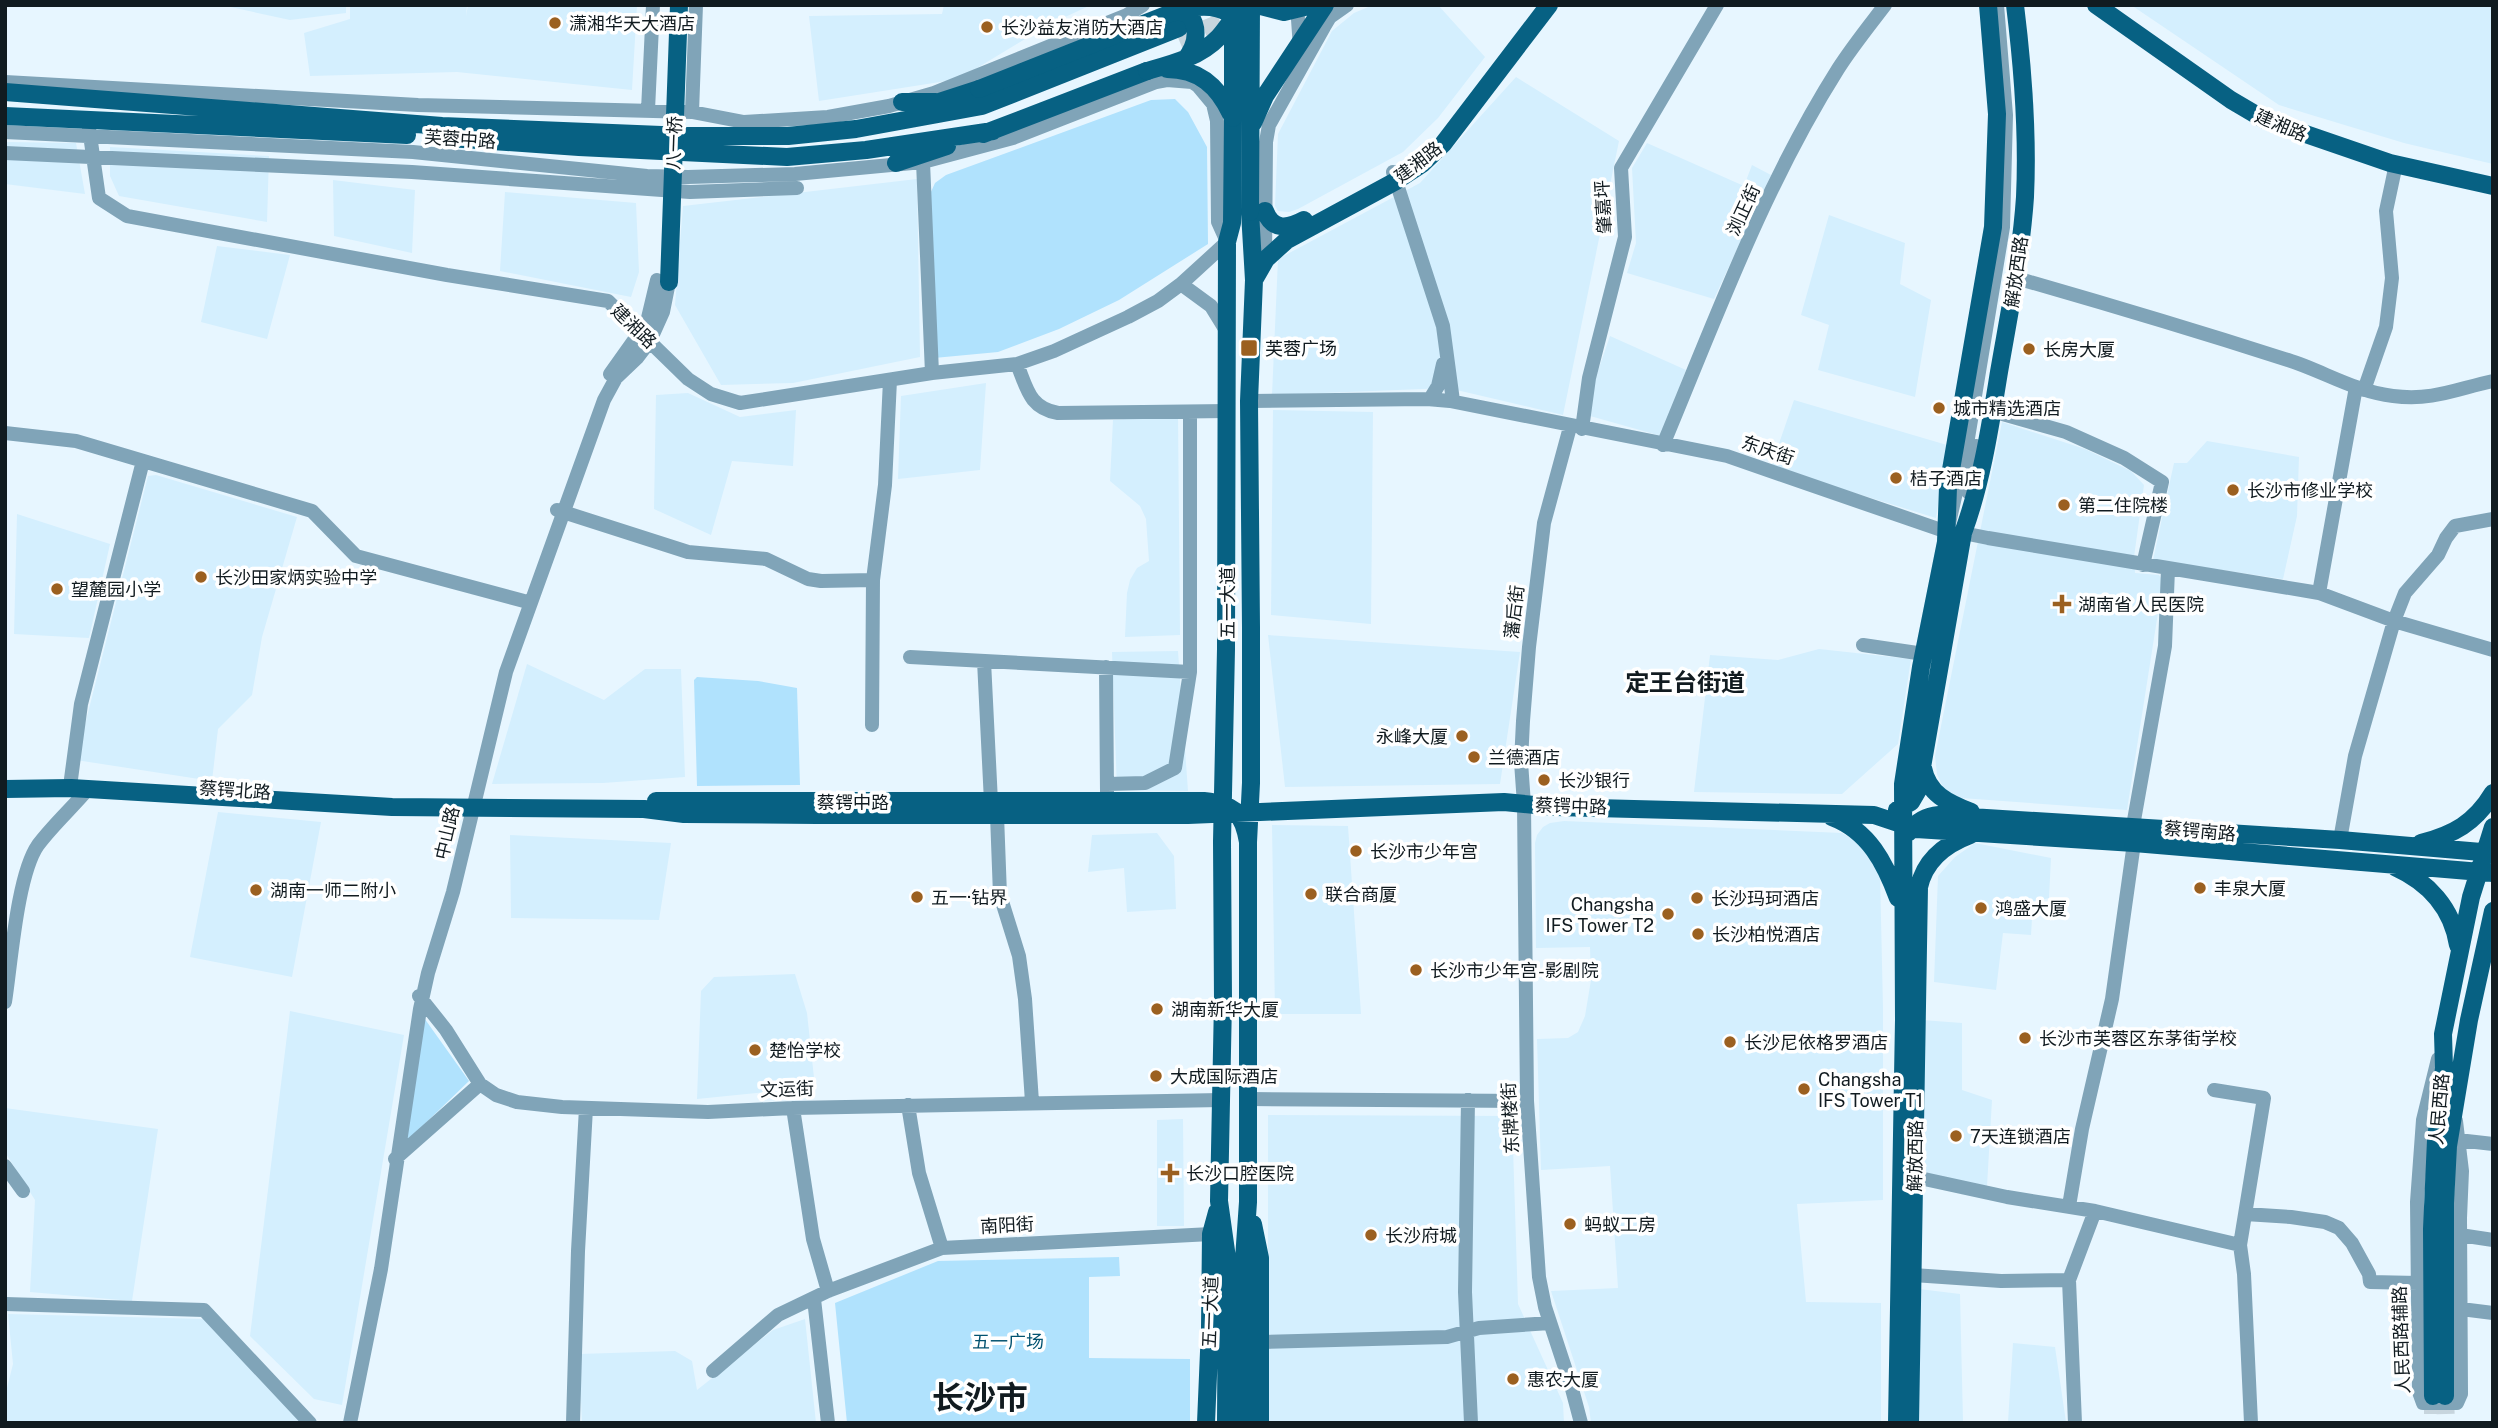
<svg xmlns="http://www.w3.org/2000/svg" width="2498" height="1428" viewBox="0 0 2498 1428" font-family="'Public Sans','Noto Sans SC',sans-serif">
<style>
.built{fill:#d4effe}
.green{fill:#b0e2fd}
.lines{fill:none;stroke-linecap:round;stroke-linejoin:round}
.major-tunnel{stroke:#c7d5de;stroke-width:18;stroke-dasharray:18 9;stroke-linecap:butt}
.minor{stroke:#80a4b8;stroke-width:14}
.major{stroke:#076183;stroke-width:18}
.major-bridge{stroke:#076183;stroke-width:18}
.poi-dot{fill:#9b6020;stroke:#fff;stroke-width:2.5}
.labels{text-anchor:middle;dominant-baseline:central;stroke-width:7;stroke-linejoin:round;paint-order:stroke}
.poi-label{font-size:18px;fill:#111b20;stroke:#fff;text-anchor:start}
.street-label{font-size:18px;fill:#111b20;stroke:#fff}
.park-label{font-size:18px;fill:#025270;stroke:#fff}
.district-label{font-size:24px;font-weight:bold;fill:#111b20;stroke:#fff}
.town-label{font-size:32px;font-weight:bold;fill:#111b20;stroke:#fff}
</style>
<rect width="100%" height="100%" fill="#e7f6ff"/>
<path class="built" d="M221,5H346V13L290,20Z
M350,5H467L466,16L468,5H637L632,90L457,72L310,76L304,33L350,19Z
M944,5H1091L1048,25L959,79L819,101L809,16L942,14Z
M1373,5H1438L1485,57L1438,118L1403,152L1298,209L1289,212L1278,211L1275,206L1278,134L1332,31L1354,13Z
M2131,5H2493V164L2404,143L2279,105Z
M1516,77L1619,141L1563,415L1448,388L1272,395L1278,259L1420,183Z
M5,142L76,143L85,194L5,184Z
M1647,143L1744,186L1752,165L1771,175L1714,299L1627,273L1636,243L1632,168Z
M110,147L269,156L267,222L119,196L110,176Z
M917,179L920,357L793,383L721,385L675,305L683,206Z
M333,180L415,190L412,253L334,236Z
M505,192L636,203L639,272L631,297L500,271Z
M1829,215L1905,243L1900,284L1931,300L1915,397L1818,370L1829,325L1801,315Z
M217,246L290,255L267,339L201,322Z
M1610,336L1686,370L1661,436L1583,414Z
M986,383L980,470L898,479L901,396Z
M688,393L740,417L796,410L793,466L732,461L711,535L654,509L656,395Z
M1794,400L1947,445L1936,518L1771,467Z
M1273,410L1373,412L1371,624L1271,615Z
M1178,414L1180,635L1125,637L1127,593L1130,580L1137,568L1149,561L1146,519L1140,506L1110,481L1113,420Z
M2002,422L2085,449L2131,471L2144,485L2134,557L2135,573L2159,575L2163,581L2127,810L1961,798L1944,790L1937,774L1935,756Z
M2207,441L2299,457L2297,516L2283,579L2153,560L2174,463H2187Z
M156,475L297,517L262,637L252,695L218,729L212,781L76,760L148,476Z
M17,514L110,544L89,638L14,634Z
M1268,635L1520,652L1500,784L1285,787Z
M1819,649L1911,659L1898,744L1842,794L1694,792L1710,655L1778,660Z
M1178,651L1188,791L1117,790L1112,652Z
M527,664L604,700L645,669H681L685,777L603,783L492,784Z
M218,812L321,822L292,977L190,957Z
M1564,821L1842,833L1864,846L1880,875L1883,1008V1200L1797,1204L1806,1302L1881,1303V1423H1591L1589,1407L1551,1291L1618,1288L1610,1166L1541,1170L1537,1039L1568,1038L1578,1032L1585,1016L1591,980L1590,947L1536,948L1535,843L1537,835L1543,827L1550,823Z
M1272,825L1348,826L1361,1014H1275Z
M1157,833L1174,856L1176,909L1127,912L1124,868L1088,872L1092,835Z
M510,835L671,843L659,920L511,918Z
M1975,843L2051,858L2049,898L2033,902L2031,935L2003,933L1996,990L1934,982L1938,876L1955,857Z
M795,974L807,1013L815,1087L697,1099L701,991L714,977Z
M290,1011L404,1035L342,1405L314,1399L250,1336Z
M1922,1020L1962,1023V1090L1992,1100L1987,1186L1920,1173Z
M5,1108L158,1129L132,1301L30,1292L35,1200L5,1152Z
M1268,1115L1512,1116L1518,1304L1563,1403L1564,1423H1268Z
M1183,1119L1184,1226H1157V1120Z
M1919,1289L1960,1294L1963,1422H2008L2013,1343L2055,1347L2066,1422L2131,1423H1914Z
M8,1314L205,1319L302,1423H5V1396L13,1364Z
M805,1319L816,1423H582L579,1354L675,1351L692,1361L697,1390L773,1330Z"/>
<path class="green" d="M1175,99L1188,112L1207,147L1208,244L1119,300L1059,329L998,352L934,358L930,194L935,183L946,175L1151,100Z
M697,677L758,681L797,688L800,785L697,786L694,680Z
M422,1015L469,1081L405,1143Z
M1119,1257L1120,1276L1089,1277V1358L1190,1359V1423H847L835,1303L938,1261Z"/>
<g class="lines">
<path class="major-tunnel" d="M1179,40L1237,16
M2433,1396V1423
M2445,1396L2446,1423"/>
<path class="minor" d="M1297,5L1300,48
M5,82L418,105L692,112L744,122L828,117L889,106L934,93L1127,15L1143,5
M648,110L653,5
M692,112L696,5
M89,128L99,198L127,216L447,275L608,301L688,379L711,394L740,403L932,373L1017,364L1054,351L1128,317L1158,301L1181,284
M5,132L413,152L647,176L688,177L795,174L923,162L1013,138L1156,82L1167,80L1192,82L1198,86L1213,104L1217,121L1218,222L1227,242L1181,284L1211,306L1227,332
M5,153L412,172L690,192L797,188
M923,162L932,373
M1393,172L1443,326L1453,401
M1265,261L1266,142L1269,125L1324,27L1330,17L1347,5
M2016,278C2107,304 2197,331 2288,360C2323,371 2356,392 2393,396C2433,401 2456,389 2493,381
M1017,364C1027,388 1029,408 1058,413L1228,411
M610,374L647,322L657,280
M2364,390L2386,327L2392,278L2386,211L2396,164
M1430,399L1438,386L1443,364
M1249,401L1427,399L1450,401L1727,456L1947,532L1967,444L2003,227L2006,115L1997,5
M1992,411L2066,432L2124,458L2162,482L2143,565
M1570,427L1544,523L1529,647L1523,721L1521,762L1524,804L1527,1101L1539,1277L1545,1307L1572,1389L1581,1423
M1582,429L1589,378L1625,237L1621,168L1717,5
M5,433L76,441L312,511L356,556L524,601
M1663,445C1716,318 1764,186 1838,69C1852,47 1869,26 1885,5
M1968,492L1976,446
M557,510L688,552L766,559L808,579L821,581L873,580
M1964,526L1963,533L1988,538L2319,593L2394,621L2493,650
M2319,593L2356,387
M1863,645L1924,654
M910,657L1190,672
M984,661L991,802
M1106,667L1107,792
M872,725L873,580L885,485L890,380
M71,779L81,704L143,461
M1107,784L1145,783L1175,768L1190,672V412
M997,815L1000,895L1019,956L1025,999L1032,1102
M2133,826L2165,646L2168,569
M2340,840L2355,756L2394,621L2405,593L2438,555L2446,538L2455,526L2493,519
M419,996L446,1030L480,1084
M5,1002C11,964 17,875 38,845C53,825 72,808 88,789
M2438,1059L2423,1120L2417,1202L2419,1392L2423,1403H2457L2461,1394L2460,1218L2462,1171L2456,1121
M2214,1090L2264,1098L2240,1245L2244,1274L2251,1423
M1249,1099L1527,1101
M1468,1100L1465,1292L1471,1423
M908,1105L919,1173L942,1248
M793,1108L813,1239L828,1291
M2458,1140L2493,1144
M395,1159L480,1084L496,1095L517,1102L562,1107L708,1112L793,1108L1221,1100
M5,1166L23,1191
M1915,1177L2007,1197L2095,1211L2240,1245
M2069,1206L2082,1129L2112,999L2134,843
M2245,1214L2291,1217L2325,1222L2339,1228L2352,1243L2369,1274L2370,1282L2418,1283
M2460,1235L2493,1240
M1913,1275L2001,1281L2069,1280
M814,1299L828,1423
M5,1304L204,1310L310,1423
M2461,1309L2493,1313
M1260,1342L1447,1337L1479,1328L1550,1323
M713,1371L778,1315L828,1291L942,1248L1211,1234
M350,1423L381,1269L420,1009L428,973L453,892L506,672L604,400L616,378L637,358L650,341L663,312L669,282
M573,1423L578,1251L586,1108
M2075,1423L2069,1280L2095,1211"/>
<path class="major" d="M2096,5L2231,100L2265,120L2390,163L2493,186
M5,92L442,126L686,136H788L856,129L982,106L1179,28
M902,102H936
M918,112L939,102L979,89
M5,116L407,135
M983,134L1147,71
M449,138L579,147L787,157L866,150L993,131
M896,163L947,146
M1265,211C1273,232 1289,228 1304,220
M1254,280L1266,259L1287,240L1396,181L1422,164L1443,144L1549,5
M1923,768C1928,794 1948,803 1971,812
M5,789L71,788L392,807L644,809L684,814L817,815H1188L1504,802L1556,807L1874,815L1916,829L2134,843L2493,873
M656,801H1204C1234,804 1243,813 1248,842
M1897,810L1911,802L1918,790L1963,533C1982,481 1990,427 1999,372C2009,314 2021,256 2025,197C2028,133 2023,69 2015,5
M1832,817C1869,831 1885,863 1898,898
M1909,832C1917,821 1926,816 1939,815L2340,840L2493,853
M2421,843C2453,835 2475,823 2493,793
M2395,867C2428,882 2452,908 2458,945
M1253,1224L1260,1258V1423
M2433,1396L2432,1229L2436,1140L2444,1068L2443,1034L2471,897L2493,827
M2445,1396V1203L2448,1146L2469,1020L2493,911
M1206,1423L1210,1328L1211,1234L1217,1212
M1226,1423L1227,1258L1219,1201L1223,1001L1222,842L1226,649L1227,242L1232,223L1233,118
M1242,1423L1244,1259L1248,1202V842L1251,783V627L1249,401L1254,280L1250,212
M1897,1423L1904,1020L1903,784L1921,667L1946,542L1948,487L1993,227L1997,114L1988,5
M1910,1423L1919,887C1925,860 1946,844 1970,835"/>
<path class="major-bridge" d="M1257,5L1284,12L1313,5
M1178,11L1189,14C1200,29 1196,46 1185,60
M1167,69C1199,69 1218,86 1231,114
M1147,71C1172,64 1200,57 1219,37C1226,29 1233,18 1240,9
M979,89L1171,13C1204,2 1233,3 1250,37
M1233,118V16
M1253,123L1265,96L1325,5
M1250,212L1251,5
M669,282L679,5"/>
</g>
<g class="poi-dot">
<circle cx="555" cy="23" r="7"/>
<circle cx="987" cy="27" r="7"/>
<rect x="1240" y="339" width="18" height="18" rx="3.5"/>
<circle cx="2029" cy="349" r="7"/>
<circle cx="1939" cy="408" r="7"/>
<circle cx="1896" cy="478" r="7"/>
<circle cx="2233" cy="490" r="7"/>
<circle cx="2064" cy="505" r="7"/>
<circle cx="201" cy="577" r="7"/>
<circle cx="57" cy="589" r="7"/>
<path d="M2058.5 593.5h7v7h7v7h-7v7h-7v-7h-7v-7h7z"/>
<circle cx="1462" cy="736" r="7"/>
<circle cx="1474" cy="757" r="7"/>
<circle cx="1544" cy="780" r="7"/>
<circle cx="1356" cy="851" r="7"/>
<circle cx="2200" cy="888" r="7"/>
<circle cx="256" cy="890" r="7"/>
<circle cx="1311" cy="894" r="7"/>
<circle cx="917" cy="897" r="7"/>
<circle cx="1697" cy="898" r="7"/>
<circle cx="1981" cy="908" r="7"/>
<circle cx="1668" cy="914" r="7"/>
<circle cx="1698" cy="934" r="7"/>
<circle cx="1416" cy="970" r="7"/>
<circle cx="1157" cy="1009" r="7"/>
<circle cx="2025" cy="1038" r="7"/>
<circle cx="1730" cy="1042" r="7"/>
<circle cx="755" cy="1050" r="7"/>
<circle cx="1156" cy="1076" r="7"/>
<circle cx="1804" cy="1089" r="7"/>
<circle cx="1956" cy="1136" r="7"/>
<path d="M1166.5 1162.5h7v7h7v7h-7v7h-7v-7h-7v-7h7z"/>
<circle cx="1570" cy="1224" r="7"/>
<circle cx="1371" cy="1235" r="7"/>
<circle cx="1513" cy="1379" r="7"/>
</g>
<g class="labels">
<g class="poi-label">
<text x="569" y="23">潇湘华天大酒店</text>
<text x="1001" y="27">长沙益友消防大酒店</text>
<text x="1265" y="348">芙蓉广场</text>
<text x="2043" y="349">长房大厦</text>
<text x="1953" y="408">城市精选酒店</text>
<text x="1910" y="478">桔子酒店</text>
<text x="2247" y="490">长沙市修业学校</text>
<text x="2078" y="505">第二住院楼</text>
<text x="215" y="577">长沙田家炳实验中学</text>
<text x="71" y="589">望麓园小学</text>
<text x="2078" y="604">湖南省人民医院</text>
<text x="1448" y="736" text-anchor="end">永峰大厦</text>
<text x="1488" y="757">兰德酒店</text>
<text x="1558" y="780">长沙银行</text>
<text x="1370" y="851">长沙市少年宫</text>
<text x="2214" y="888">丰泉大厦</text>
<text x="270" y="890">湖南一师二附小</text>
<text x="1325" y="894">联合商厦</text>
<text x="931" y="897">五一·钻界</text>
<text x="1711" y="898">长沙玛珂酒店</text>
<text x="1654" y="904" text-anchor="end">Changsha<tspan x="1654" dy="21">IFS Tower T2</tspan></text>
<text x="1995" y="908">鸿盛大厦</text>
<text x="1712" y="934">长沙柏悦酒店</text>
<text x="1430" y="970">长沙市少年宫-影剧院</text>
<text x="1171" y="1009">湖南新华大厦</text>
<text x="2039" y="1038">长沙市芙蓉区东茅街学校</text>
<text x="1744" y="1042">长沙尼依格罗酒店</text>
<text x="769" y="1050">楚怡学校</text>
<text x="1170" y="1076">大成国际酒店</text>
<text x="1818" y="1079">Changsha<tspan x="1818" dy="21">IFS Tower T1</tspan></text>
<text x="1970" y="1136">7天连锁酒店</text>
<text x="1186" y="1173">长沙口腔医院</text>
<text x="1584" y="1224">蚂蚁工房</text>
<text x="1385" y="1235">长沙府城</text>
<text x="1527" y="1379">惠农大厦</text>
</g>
<g class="street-label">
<text transform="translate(2281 125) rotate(23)">建湘路</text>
<text transform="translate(460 139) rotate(4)">芙蓉中路</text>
<text transform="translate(674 143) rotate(-88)">八一桥</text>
<text transform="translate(1418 162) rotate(-38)">建湘路</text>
<text transform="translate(1603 207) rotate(-93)">肇嘉坪</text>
<text transform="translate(1743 210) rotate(-65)">浏正街</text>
<text transform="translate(2016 272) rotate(-82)">解放西路</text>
<text transform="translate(634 326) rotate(44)">建湘路</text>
<text transform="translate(1768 450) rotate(19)">东庆街</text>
<text transform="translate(1227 603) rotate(-90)">五一大道</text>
<text transform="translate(1514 612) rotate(-83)">藩后街</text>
<text transform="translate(235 790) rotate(4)">蔡锷北路</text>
<text x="853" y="802">蔡锷中路</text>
<text transform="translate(1571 806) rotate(2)">蔡锷中路</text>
<text transform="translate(2200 831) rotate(5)">蔡锷南路</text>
<text transform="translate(447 833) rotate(-77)">中山路</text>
<text transform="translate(787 1089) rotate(-2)">文运街</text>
<text transform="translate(2439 1109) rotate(-85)">人民西路</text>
<text transform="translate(1510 1118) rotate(-93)">东牌楼街</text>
<text transform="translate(1915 1156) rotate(-89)">解放西路</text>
<text transform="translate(1007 1225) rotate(-3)">南阳街</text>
<text transform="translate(1210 1312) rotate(-88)">五一大道</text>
<text transform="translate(2401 1340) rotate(-92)">人民西路辅路</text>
</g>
<g class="park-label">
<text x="1008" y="1341">五一广场</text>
</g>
<g class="district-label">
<text x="1685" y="682">定王台街道</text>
</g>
<g class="town-label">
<text x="980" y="1397">长沙市</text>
</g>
</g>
<rect width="2498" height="1428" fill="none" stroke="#111b20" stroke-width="14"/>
</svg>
